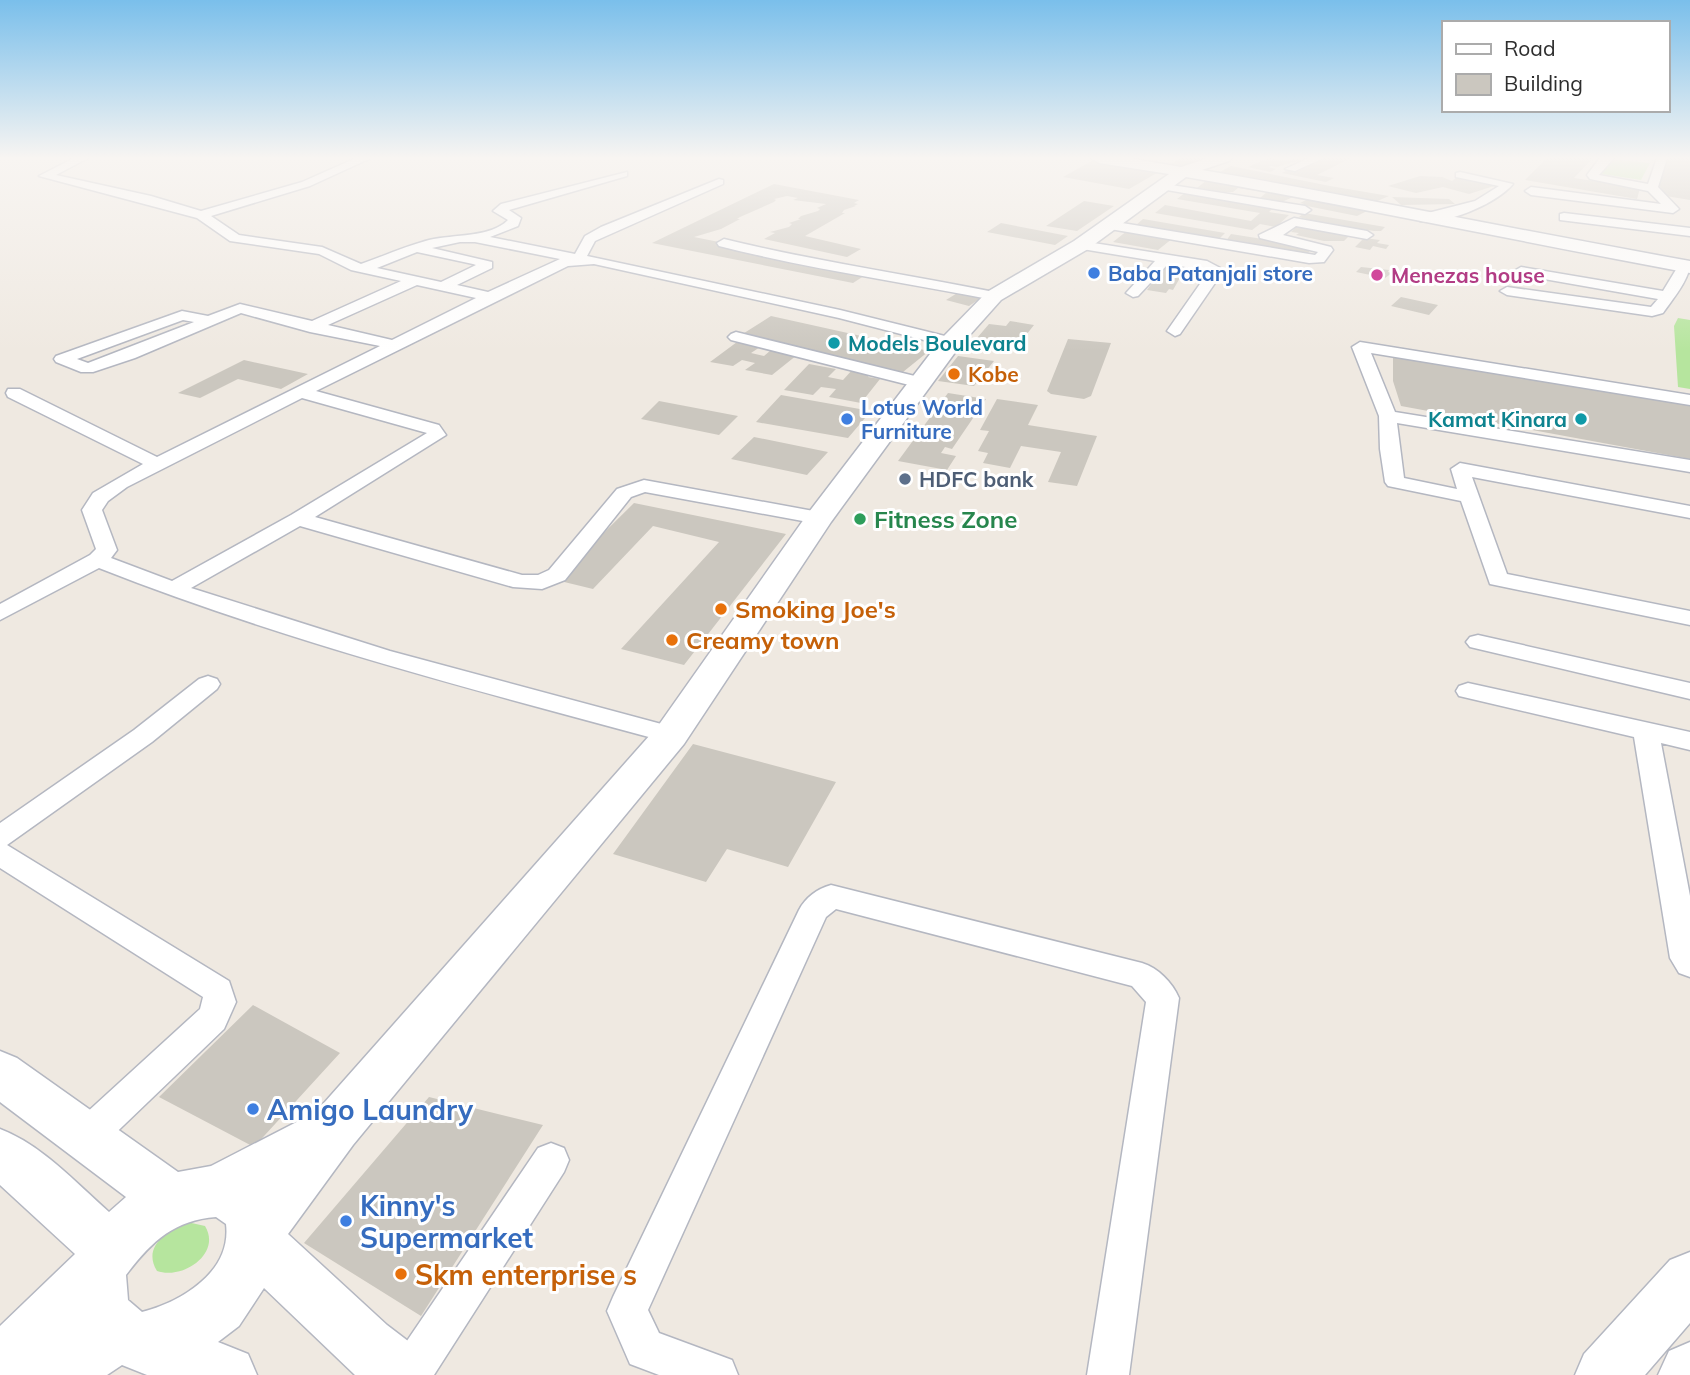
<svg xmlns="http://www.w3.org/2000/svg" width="1690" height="1375" viewBox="0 0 1690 1375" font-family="Mulish,sans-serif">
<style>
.green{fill:#b6e59e}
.building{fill:#cbc7bf}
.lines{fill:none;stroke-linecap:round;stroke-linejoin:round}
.street-casing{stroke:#b4b7c1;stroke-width:3}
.secondary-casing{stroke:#b4b7c1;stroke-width:3}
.street{fill:#fff;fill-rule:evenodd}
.secondary{fill:#fff;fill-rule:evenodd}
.shop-dot{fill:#3f7fe0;stroke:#fff;stroke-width:2.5}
.hotel-dot{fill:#d1479c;stroke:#fff;stroke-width:2.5}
.culture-dot{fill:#0f9aa8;stroke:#fff;stroke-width:2.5}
.food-dot{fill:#e8710a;stroke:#fff;stroke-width:2.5}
.service-dot{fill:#5c6f8a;stroke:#fff;stroke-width:2.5}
.leisure-dot{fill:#2e9e5b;stroke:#fff;stroke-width:2.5}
.labels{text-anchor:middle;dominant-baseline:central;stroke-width:6;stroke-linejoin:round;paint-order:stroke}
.far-shop-label{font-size:21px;font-weight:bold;fill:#366cbe;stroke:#fff;text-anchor:start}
.far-hotel-label{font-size:21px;font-weight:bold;fill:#b23c85;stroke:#fff;text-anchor:start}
.far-culture-label{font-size:21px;font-weight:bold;fill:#0d838f;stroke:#fff;text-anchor:start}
.far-food-label{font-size:21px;font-weight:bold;fill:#c56008;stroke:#fff;text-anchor:start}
.far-service-label{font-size:21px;font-weight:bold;fill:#4e5e75;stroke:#fff;text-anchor:start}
.leisure-label{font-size:24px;font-weight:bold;fill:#27864d;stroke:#fff;text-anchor:start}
.food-label{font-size:24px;font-weight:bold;fill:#c56008;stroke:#fff;text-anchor:start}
.near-shop-label{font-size:28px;font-weight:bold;fill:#366cbe;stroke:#fff;text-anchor:start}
.near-food-label{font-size:28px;font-weight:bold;fill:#c56008;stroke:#fff;text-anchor:start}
</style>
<rect width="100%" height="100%" fill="#efe9e1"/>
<path class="green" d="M1610,159L1650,163L1641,180L1602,174Z
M1678,318L1690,320V389L1678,387L1674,326Z
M187,1222L205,1226C222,1254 182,1280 157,1271C142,1246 167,1232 187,1222Z"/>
<path class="building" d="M1181,158H1203L1188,165H1169Z
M1268,158L1283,160L1306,158L1277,167L1271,166L1268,167L1276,169L1270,172L1248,167Z
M1327,158H1351L1317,175L1334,178L1326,182L1282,173L1290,169L1298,171Z
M1547,158H1593L1574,178L1640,188L1637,199L1525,180Z
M1666,158H1690V200L1666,196L1658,184Z
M1095,159L1162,170L1129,189L1063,177Z
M1231,166L1330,186L1389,196L1375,202L1220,172Z
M1420,176L1442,177L1452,181L1457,177L1493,183L1494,186L1469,194L1443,187L1416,193L1388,186Z
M1207,180L1265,189L1263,192L1238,188L1233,192H1224L1197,188Z
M774,184L859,200L854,203L858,204L854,206H856L844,210L842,213H845L805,236L861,249L847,257L764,239L775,233L770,232L789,227L792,224L789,223L801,219H798L801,216L818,211L820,209L817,208L826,204L793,200L798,198L787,196L774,199L776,200L774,202L740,217L737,219H740L721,229L694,237L870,272L853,283L652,243Z
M1268,191L1295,196L1282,202L1260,198Z
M1186,192L1274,207L1269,212L1289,215L1276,227L1260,224L1252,230L1155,213L1165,205L1251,221L1260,213L1177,199Z
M1392,197L1449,199L1455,204L1401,205Z
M1310,198L1367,211L1357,216L1302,205L1304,204L1300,203Z
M1084,201L1114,206L1077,231L1046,226Z
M1304,213L1385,227L1381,231H1374L1325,224L1299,217Z
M1143,219L1225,233L1219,239L1136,225Z
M1001,223L1068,236L1055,245L987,232Z
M1296,227L1349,236L1344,241H1324L1296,235L1299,233L1291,232Z
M1128,230L1173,238L1158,250L1113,242Z
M1231,234L1312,247L1308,253L1226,241Z
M1364,238L1380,240L1377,243L1389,245L1386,249L1373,246L1370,250L1355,247Z
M1167,262L1191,264L1187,269H1190L1185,276H1181L1173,290L1169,289L1166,293L1147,290Z
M1361,267L1389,270L1388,272L1392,273L1385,278L1356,272Z
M967,287L990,292L969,306L946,300Z
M1401,297L1438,305L1429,315L1391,306Z
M771,316L929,351L903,372L741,335Z
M1010,321L1034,325L1019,344L1009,342L1002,350L971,345L989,324L1006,326Z
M1068,339L1111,343L1091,396L1084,399L1051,394L1047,391Z
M737,342L760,347L751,353L764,356L771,350L797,355L772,375L745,370L755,363L742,360L733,366L710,362Z
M958,356L994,361L974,386L938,381Z
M1393,356L1690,405V459L1401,406L1393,381Z
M244,360L308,374L281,389L238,379L200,398L178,393Z
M809,364L836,369L828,377L843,380L853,369L872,372L868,377L880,379L861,403L829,397L836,389L821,387L813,395L784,390Z
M948,393L986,399L952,449L945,447L941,453L956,456L947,470L898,461Z
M781,395L871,411L848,438L756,422Z
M997,399L1038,405L1028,425L1097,436L1077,486L1048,482L1061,452L1021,446L1010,468L983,463L988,453L978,451L989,431L980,430Z
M659,401L738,416L719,435L641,419Z
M754,437L828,452L807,475L731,459Z
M634,503L786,534L684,665L621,649L719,542L653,526L593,589L556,580Z
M693,744L836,782L788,867L727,849L706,882L613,854Z
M253,1005L340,1053L254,1147L159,1097Z
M429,1097L543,1125L421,1316L304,1243Z"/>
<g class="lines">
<g class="street-casing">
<path id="street" d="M74,158H88L56,175L151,196L201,211L302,182L356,158H371L310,186L211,216L239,235L322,247L361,264C384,256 406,246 429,240C454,234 490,238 508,220L493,211L501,204L627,172V176L509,210L521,218L518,226L490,237L575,254L585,236L601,227L719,179L723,180V184L595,241L587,256L840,310L957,339L959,342L951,347L839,318L594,264L568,266L316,391L439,425L446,435L315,517L522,575H538L549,570L617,489L644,480L819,512L826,514L829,518L826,522L819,524L645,492L631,497L565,580L542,589L513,587L300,526L191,588L390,651L680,729L684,735L680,741L671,743C478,691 284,641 99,568L0,620V604L90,555L96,549L82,510L93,493L143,464L8,397L6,393L8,389H20L157,457L380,346L310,332L241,313L135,358L93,372H81L56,362L54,359L56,356L182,311L208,316L240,304L312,321L401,281L351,270L319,254L230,241L197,218L39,176ZM460,242H475L560,259L488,292L457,285L492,268V262L432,248ZM417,252L473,264L476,265L441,282L377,268ZM417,285L476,298L392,340L328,325ZM183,320L194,322L88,363L77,359ZM302,398L427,433L291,515L172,581L111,558L117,550L102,510L108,501L127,487Z
M1309,158H1324L1295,171L1285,169Z
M1600,158H1614L1599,175L1648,184L1657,158H1667L1658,187L1679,209L1673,213L1531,195L1525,191L1531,187L1661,204L1648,191L1590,179L1587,175Z
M1460,172L1513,184C1496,204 1446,225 1420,221V215L1475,201L1499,186L1456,177V173Z
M1165,184L1305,206L1311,210L1305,214L1161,189V185Z
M1564,213L1690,228V236L1560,220V214Z
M1294,218L1367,231L1373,235L1367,239L1296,226L1283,235L1331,247L1333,250L1324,262L1309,263L1110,229L1104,225L1110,221L1315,255L1318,252L1260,238L1259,235Z
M724,239C813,261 904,274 994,292L1001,296L994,300C902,282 810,269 719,246L717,243Z
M1081,241L1207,261L1224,270L1180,334L1175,336L1167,331L1209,271L1168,264L1138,296L1133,297L1126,293L1155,261L1076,248L1074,245Z
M1685,262L1690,263C1690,279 1672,300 1663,313L1652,316L1507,295L1500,291L1507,287L1651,307L1658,299L1521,275L1514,271L1521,267L1663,291L1680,263Z
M736,332L927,379L929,383L921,388L731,340L728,337L731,334Z
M1360,342L1690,395V405L1371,353L1395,412L1690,460V472L1397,423L1404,478L1457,489L1451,469L1460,463L1690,506V518L1472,477L1507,574L1690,611V625L1490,584L1461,501L1388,486L1385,482L1380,449L1379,416L1352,347Z
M1478,635L1690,683V699L1470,647L1466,642L1470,637Z
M208,676L217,679L220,684L217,689L152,742L7,845L229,981L236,1002L224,1029L99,1149L86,1154L73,1149L68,1137L73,1125L200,1009L203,997L0,868V823L134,730L199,679Z
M1468,683L1690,732V750L1661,743L1690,896V977L1679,973L1670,958L1634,737L1459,696L1456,691L1459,686Z
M831,885L1142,963C1158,968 1172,982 1179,998L1129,1375H1087L1146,1002L1132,986L836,909L826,917L648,1310L659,1333L732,1360L738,1375H659L630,1364L607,1311L613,1297L799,910C806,897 817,889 831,885Z
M551,1143L564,1148L569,1160L564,1172L434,1375H388L394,1360L538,1148Z"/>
</g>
<g class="secondary-casing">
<path id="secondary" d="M1091,158H1128L1181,167L1208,158H1232L1229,161L1202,170C1365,198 1527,232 1690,261V273C1522,242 1354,206 1186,177L1088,249L1001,300L959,347L831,522L684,744L353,1145L288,1234L387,1325L425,1354L434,1375H355L264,1288L239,1326L218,1342L248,1354L257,1375H147L122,1365L107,1375H0V1326L75,1254L0,1185V1129C42,1145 75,1182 109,1212L126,1197L0,1102V1051L17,1058L178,1172L211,1166L316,1112L658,726L809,512L943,337L987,292L1074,241L1169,174L1099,163ZM216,1217L226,1224C232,1272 181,1302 142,1312L128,1300L126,1275C151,1242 174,1220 216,1217Z
M1690,1252V1323L1645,1375H1575L1584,1354L1670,1260Z
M1690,1342V1375H1658L1669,1351Z"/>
</g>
<use href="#street" class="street"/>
<use href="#secondary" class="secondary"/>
</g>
<linearGradient id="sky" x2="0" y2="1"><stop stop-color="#7abfeb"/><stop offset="0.45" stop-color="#f8f5f2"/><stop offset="1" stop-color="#f8f5f2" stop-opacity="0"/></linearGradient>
<rect width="1690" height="351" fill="url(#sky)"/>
<g class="shop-dot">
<circle cx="1094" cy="273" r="7"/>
<circle cx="847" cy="419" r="7"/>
<circle cx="253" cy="1109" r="7"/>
<circle cx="346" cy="1221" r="7"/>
</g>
<circle class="hotel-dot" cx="1377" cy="275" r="7"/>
<g class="culture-dot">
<circle cx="834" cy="343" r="7"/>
<circle cx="1581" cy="419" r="7"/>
</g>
<g class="food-dot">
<circle cx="954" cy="374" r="7"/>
<circle cx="721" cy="609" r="7"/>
<circle cx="672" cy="640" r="7"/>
<circle cx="401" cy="1274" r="7"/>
</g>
<circle class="service-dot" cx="905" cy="479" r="7"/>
<circle class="leisure-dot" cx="860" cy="519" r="7"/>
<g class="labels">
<g class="far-shop-label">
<text x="1108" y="273">Baba Patanjali store</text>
<text x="861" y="407">Lotus World<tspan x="861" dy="24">Furniture</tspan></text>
</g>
<g class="far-hotel-label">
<text x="1391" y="275">Menezas house</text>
</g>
<g class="far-culture-label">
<text x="848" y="343">Models Boulevard</text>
<text x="1567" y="419" text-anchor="end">Kamat Kinara</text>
</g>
<g class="far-food-label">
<text x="968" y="374">Kobe</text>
</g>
<g class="far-service-label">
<text x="919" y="479">HDFC bank</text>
</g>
<g class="leisure-label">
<text x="874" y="519">Fitness Zone</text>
</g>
<g class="food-label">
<text x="735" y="609">Smoking Joe's</text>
<text x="686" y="640">Creamy town</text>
</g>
<g class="near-shop-label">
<text x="267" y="1109">Amigo Laundry</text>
<text x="360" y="1205">Kinny's<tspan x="360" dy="32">Supermarket</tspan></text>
</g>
<g class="near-food-label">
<text x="415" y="1274">Skm enterprise s</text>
</g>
</g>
<rect x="1442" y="21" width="228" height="91" fill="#ffffff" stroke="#ababab" stroke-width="2"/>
<rect x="1456" y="44" width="35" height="10" fill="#ffffff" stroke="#ababab" stroke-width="2"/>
<text x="1504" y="56" font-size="21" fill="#2e2e2e">Road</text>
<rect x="1456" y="74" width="35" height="21" fill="#cbc7bf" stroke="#ababab" stroke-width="2"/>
<text x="1504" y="91" font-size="21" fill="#2e2e2e">Building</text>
</svg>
